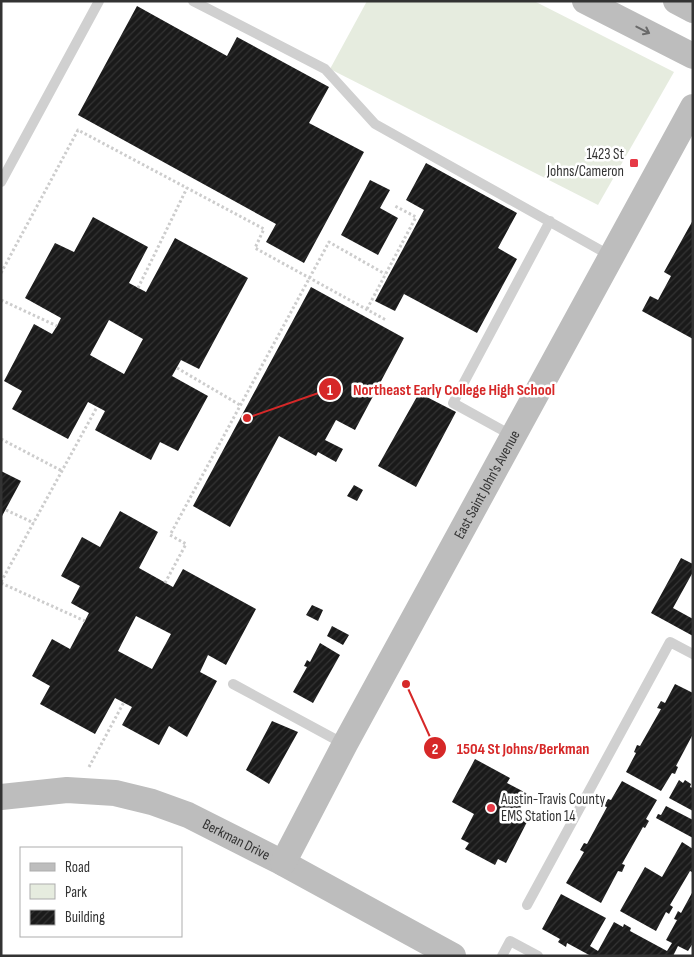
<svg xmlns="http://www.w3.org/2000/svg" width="694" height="957" viewBox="0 0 694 957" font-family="'Sofia Sans Condensed',sans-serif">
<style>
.green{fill:#e6ecdf}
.building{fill:url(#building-hatch);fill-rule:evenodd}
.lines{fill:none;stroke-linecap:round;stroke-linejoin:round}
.path{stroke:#cdcdcd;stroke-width:3;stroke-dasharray:2.5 2.5;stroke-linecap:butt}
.lane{stroke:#d0d0d0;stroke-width:10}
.secondary{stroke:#bdbdbd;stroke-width:26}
.oneway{stroke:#6a6a6a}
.poi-dot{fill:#e63946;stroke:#fff;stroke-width:2}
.labels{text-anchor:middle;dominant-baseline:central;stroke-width:5;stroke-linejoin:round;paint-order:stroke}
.poi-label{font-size:15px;fill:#333;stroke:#fff;text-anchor:end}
.street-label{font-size:15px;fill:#333;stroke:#fff}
.leader{fill:none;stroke:#d62828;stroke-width:2}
.callout-dot{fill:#d62828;stroke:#fff;stroke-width:2}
.mark-label{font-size:15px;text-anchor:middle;font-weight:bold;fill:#fff}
.callout-label{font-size:16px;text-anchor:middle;font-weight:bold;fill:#d62828;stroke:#fff;stroke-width:5;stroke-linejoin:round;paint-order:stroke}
</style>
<defs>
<pattern id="building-hatch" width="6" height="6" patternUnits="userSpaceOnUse" patternTransform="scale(1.25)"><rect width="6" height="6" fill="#1a1a1a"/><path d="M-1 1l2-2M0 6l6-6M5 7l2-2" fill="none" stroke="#333"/></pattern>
</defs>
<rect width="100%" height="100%" fill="#fff"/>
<path class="green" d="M367,1H534L674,72L598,205L330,69Z"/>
<path class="building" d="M137,6L227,56L237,37L329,87L309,123L364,152L304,263L266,242L276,224L78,115Z
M426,163L517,213L498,248L517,259L477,333L404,294L395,311L375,301L424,210L406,200Z
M370,180L390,190L380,208L398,218L378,255L341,235Z
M93,217L148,247L129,283L146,292L175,238L248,278L199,369L181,360L172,376L208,396L178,451L160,442L151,460L95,430L105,411L88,402L68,439L12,409L22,391L4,381L34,324L52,334L57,326L61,318L25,298L55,243L74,252ZM109,320L143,339L124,374L90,355Z
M693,220V339L642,311L650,296L658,300L671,276L664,272Z
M311,287L404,338L355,430L336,420L325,440L343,449L336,462L318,452L316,456L279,436L230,527L193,506Z
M419,393L456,412L416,487L378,466Z
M1,471L21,481L1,518Z
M354,485L363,490L357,501L347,496Z
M120,511L158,532L139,568L173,587L183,569L256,609L226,665L208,655L200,672L217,681L187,737L169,726L159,745L122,725L132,707L115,698L95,734L40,704L50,686L32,676L52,639L70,649L89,613L71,603L80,586L61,576L82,537L100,547ZM136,616L171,634L152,669L118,651Z
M681,558L693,564V572L673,608L693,619V636L651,613Z
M312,605L323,610L318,621L306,615Z
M332,626L349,635L343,645L327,636Z
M320,643L340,655L313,703L293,692L307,667L304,666L307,660L310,662Z
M675,684L693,693V734L676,766L678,767L675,774L672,773L661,791L626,772L636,753L634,752L637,745L640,746L661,709L657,708L661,701L665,703Z
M272,721L298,732L269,784L246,770Z
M475,759L510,778L507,783L528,794L516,816L527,822L506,863L498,859L495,865L465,849L469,843L461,839L474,814L452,802Z
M679,780L683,783L685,780L691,784L690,787L693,788V811L669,798Z
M622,781L657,800L646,819L649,821L645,828L643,827L622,864L625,865L622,872L618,871L601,903L566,883L584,852L580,850L584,843L587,844L607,807L604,806L608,799L611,800Z
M666,806L693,820V838L656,818L658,814L661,815Z
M682,842L693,849V871L692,872L690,871L670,905L673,907L669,914L666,912L656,931L620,911L645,867L662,877Z
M693,891V943L688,951L678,946L673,956H591L567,943L566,947L558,942L560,939L542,929L561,894L606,918L590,946L598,951L614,922L623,927L624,924L631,928L630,931L667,951L672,943L666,940L677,920L674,919L678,911L681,913Z"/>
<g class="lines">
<path class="path" d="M1,273L78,130L264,229L255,248L386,320
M138,288L187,188
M1,300L57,326
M367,309L416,217L395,206
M177,368L240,405
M1,439L62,471
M6,510L34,523
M1,582L97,407
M1,583L85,621
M165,583L186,544L170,535L329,242L385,274
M89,767L124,702"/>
<path class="lane" d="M193,1L325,69L375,124L611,256
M1,182L99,1
M513,436L453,403L550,221
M233,684L344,744
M527,905L670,642L693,654
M502,956L510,941L538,956"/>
<g class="secondary">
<path d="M585,1L693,56"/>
<path d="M676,1L693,10"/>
<path id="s1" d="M1,797L67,790L115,793L152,802L188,815L283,863L453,956"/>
<path id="s2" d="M283,863L345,744L693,107"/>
</g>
</g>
<defs><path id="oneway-shaft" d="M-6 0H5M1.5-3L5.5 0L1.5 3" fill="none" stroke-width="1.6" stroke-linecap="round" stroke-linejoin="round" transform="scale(1.25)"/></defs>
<use class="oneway" href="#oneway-shaft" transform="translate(643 30) rotate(27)"/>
<g class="poi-dot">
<rect x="629" y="158" width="10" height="10" rx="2.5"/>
<circle cx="491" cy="808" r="5"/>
</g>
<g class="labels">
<g class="poi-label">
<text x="624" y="154">1423 St<tspan x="624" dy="17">Johns/Cameron</tspan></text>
<text x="501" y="799" text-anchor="start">Austin-Travis County<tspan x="501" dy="17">EMS Station 14</tspan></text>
</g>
<g class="street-label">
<text stroke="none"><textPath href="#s2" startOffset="430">East Saint John's Avenue</textPath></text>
<text stroke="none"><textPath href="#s1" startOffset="245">Berkman Drive</textPath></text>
</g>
</g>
<path class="leader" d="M247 418L330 389M406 684L435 748"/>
<g class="callout-dot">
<circle cx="247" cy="418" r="5"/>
<circle cx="406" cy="684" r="5"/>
<circle cx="330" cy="389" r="12"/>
<circle cx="435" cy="748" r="12"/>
</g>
<g class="mark-label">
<text x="330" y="395">1</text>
<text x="435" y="754">2</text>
</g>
<g class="callout-label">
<text x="454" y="395">Northeast Early College High School</text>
<text x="523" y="754">1504 St Johns/Berkman</text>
</g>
<rect width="694" height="957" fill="none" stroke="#333333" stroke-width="5"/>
<rect x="20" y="847" width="162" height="90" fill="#ffffff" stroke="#adadad"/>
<rect x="30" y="863" width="25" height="8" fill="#bdbdbd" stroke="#adadad"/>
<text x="65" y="872" font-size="15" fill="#333333">Road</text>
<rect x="30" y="884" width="25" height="15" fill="#e6ecdf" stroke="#adadad"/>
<text x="65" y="897" font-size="15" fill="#333333">Park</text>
<rect x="30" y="910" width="25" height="15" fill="url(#building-hatch)" stroke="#adadad"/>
<text x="65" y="922" font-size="15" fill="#333333">Building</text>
</svg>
